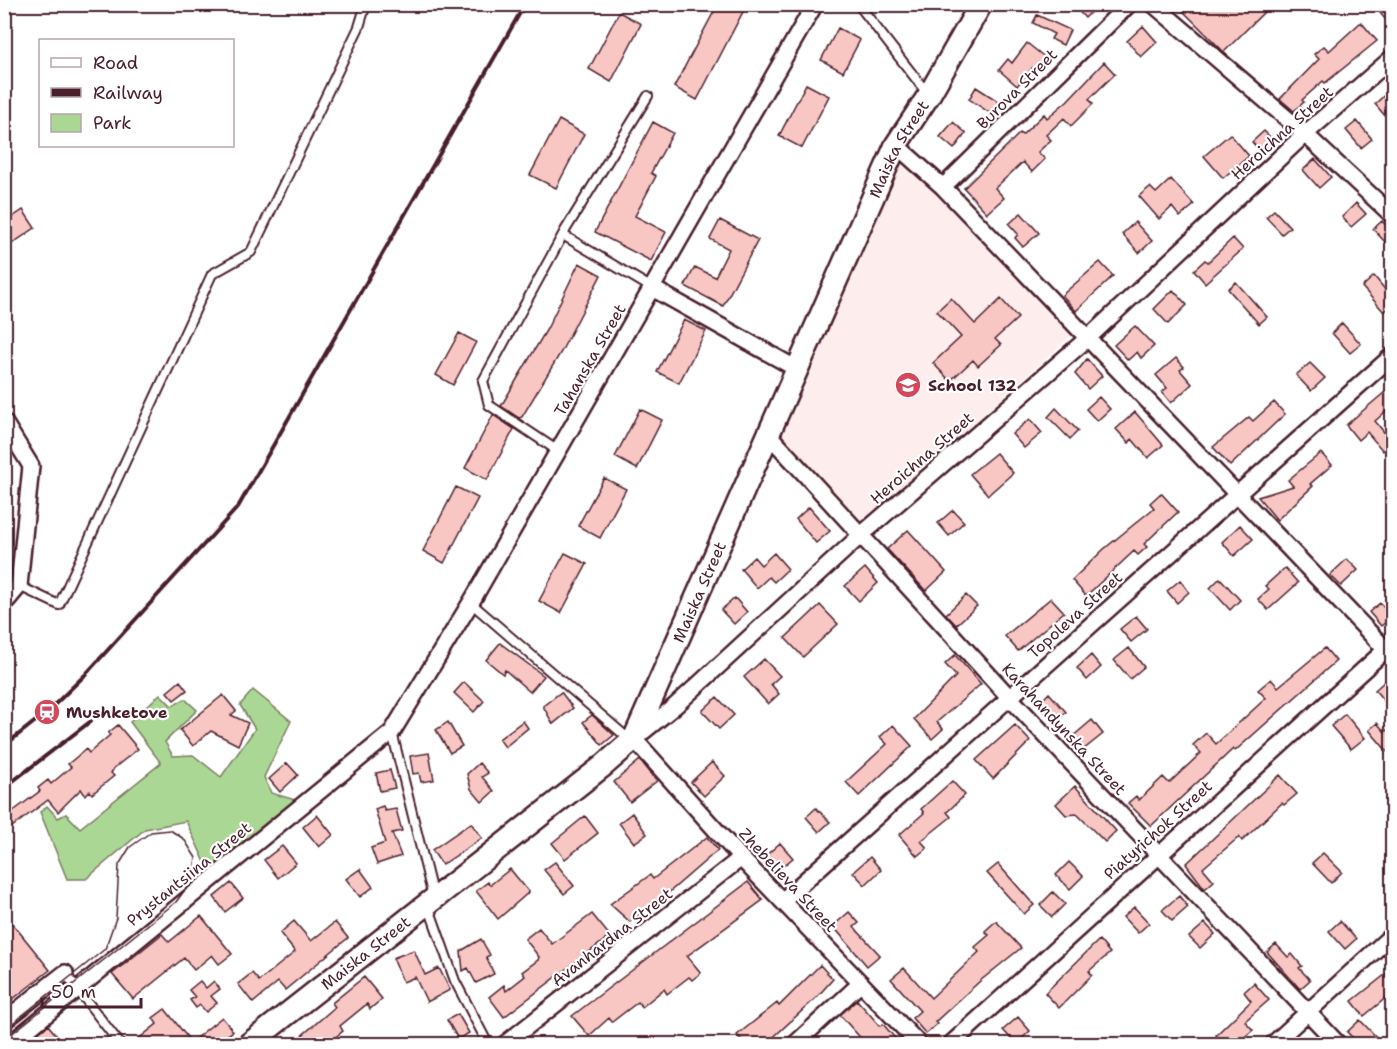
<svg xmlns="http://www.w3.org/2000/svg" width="1397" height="1049" viewBox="0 0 1397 1049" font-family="'Shantell Sans',sans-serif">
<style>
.built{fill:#fdeeed}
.green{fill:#abd795;stroke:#7a7b60;stroke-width:1.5}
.building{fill:#f8c7c4;stroke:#4a1f2b;stroke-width:1.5}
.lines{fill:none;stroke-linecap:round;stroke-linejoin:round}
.lane-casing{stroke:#4a1f2b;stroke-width:12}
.street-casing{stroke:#4a1f2b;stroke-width:20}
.secondary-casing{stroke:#4a1f2b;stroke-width:26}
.lane{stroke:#fff;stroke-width:8}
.street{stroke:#fff;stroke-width:15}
.secondary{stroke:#fff;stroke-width:21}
.tram{stroke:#4a1f2b;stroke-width:1.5}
.rail{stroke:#4a1f2b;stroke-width:4}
.labels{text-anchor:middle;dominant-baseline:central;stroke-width:4.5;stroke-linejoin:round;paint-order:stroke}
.street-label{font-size:16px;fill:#4a1f2b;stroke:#fff}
.poi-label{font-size:16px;font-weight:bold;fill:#4a1f2b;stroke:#fff;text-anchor:start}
</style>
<rect width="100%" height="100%" fill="#fff"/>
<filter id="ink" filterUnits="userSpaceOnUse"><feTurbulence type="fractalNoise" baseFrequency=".0167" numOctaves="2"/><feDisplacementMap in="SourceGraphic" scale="12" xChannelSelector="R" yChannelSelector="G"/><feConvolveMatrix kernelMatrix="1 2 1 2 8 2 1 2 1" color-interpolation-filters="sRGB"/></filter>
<g filter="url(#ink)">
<path class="built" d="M903,156L1072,335L861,525L778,435Z"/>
<path class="green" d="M253,690L291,721L264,777L271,793L299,801L210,873L186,821L145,829L86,879H67L40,812L47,806L58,818L66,814L80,828L161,763L130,722L160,694L172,706L185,699L197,710L165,742L173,756L193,755L221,777L255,729L240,705Z"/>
<path class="building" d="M718,4H747L697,100L674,87Z
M1072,4H1099L1085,18Z
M1176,4H1272L1224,52Z
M1389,4H1392V27L1380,13Z
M619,12L641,24L611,82L589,69Z
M1037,15L1070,30L1063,45L1051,39L1054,34L1033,23Z
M1361,22L1377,41L1325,83L1323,81L1302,100L1304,102L1294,111L1280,99L1319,59L1314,54L1324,46L1329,51Z
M1143,26L1157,42L1141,57L1127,41Z
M838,28L860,40L843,72L821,60Z
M1027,43L1047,59L1037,71L1033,67L1017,86L999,70L1008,59L1012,63Z
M1104,62L1115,74L1089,99L1093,104L1071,126L1064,118L1046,135L1051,140L1038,152L1045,159L1032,172L1023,162L995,188L1004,198L987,213L964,188L1020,133L1022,135L1044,114L1047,118L1067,101Z
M806,84L829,96L802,148L779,136Z
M976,87L1001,103L993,115L969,99Z
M1392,88V124L1375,104Z
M559,120L584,134L556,188L530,175Z
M1357,121L1372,139L1361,148L1346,130Z
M653,122L673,133L651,173L656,176L635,216L666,232L651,261L595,232Z
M953,122L966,133L954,149L940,137Z
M1264,131L1275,142L1263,154L1252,142Z
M1230,134L1249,156L1223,178L1204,156Z
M1315,159L1331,177L1319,188L1303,170Z
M1171,179L1194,205L1180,217L1172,207L1159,219L1139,196L1150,187L1156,193Z
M1356,203L1366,214L1351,227L1342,217Z
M23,210L35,228L4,249V223Z
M1274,210L1290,227L1282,234L1266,217Z
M1021,213L1039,233L1023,247L1015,238L1018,234L1009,224Z
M720,220L758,240L723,306L685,286L695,267L715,277L729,249L710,239Z
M1382,221L1392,232V238L1386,243L1373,229Z
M1135,222L1152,241L1139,253L1122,234Z
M1233,238L1243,249L1205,283L1194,270L1205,260L1208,262Z
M1100,262L1113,276L1076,311L1062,295Z
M579,263L601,275L561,352L522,417L519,418L501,406L547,329Z
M1374,276L1392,298V305L1384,312L1362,287Z
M1236,282L1267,317L1259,324L1228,289Z
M1173,290L1187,305L1168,324L1154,309Z
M951,298L975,324L1001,299L1018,318L995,339L1001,345L978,366L973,360L950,381L933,363L961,337L937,311Z
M684,320L706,331L679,383L657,372Z
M1342,323L1361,344L1350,353L1332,333Z
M1135,326L1154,346L1141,358L1137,352L1128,360L1114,345Z
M459,333L476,342L453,385L436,375Z
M1176,358L1184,367L1180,370L1192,384L1171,403L1162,392L1167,388L1156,375Z
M1087,359L1102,376L1088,389L1075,374Z
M1310,363L1325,378L1311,391L1296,375Z
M1392,386V406L1375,421L1392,442L1383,451L1367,432L1358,440L1346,425Z
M1099,397L1110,409L1097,421L1086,409Z
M1274,402L1285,414L1230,466L1213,447L1249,417L1253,421Z
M1056,408L1078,431L1070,439L1048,417Z
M640,409L662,420L637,469L615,457Z
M1135,412L1163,445L1148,458L1132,439L1129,443L1116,429Z
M493,415L514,429L487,480L465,468Z
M1030,419L1042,433L1024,448L1012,434Z
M996,453L1013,473L988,495L970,474Z
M1321,453L1332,465L1310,484L1313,486L1277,520L1258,497L1293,486L1288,480Z
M604,478L626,489L600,538L578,526Z
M456,487L478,498L444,563L423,551Z
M1161,493L1178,512L1144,544L1147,547L1138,555L1134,551L1086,596L1072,580L1104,549L1154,508L1150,503Z
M809,507L830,531L816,543L796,519Z
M953,510L964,522L949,536L938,523Z
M1240,525L1253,539L1234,556L1222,542Z
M908,530L946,572L926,591L887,549Z
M565,553L587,564L561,613L539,601Z
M774,553L788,569L774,582L769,577L757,588L741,569L754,557L761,565Z
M1347,559L1358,570L1341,586L1330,575Z
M865,568L878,583L859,601L845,586Z
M1285,568L1298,583L1268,610L1258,599L1269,589L1265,586Z
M1220,578L1240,600L1230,610L1210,588Z
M1180,580L1189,592L1177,603L1167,591Z
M966,595L977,606L956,625L946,614Z
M735,598L747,612L734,624L721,610Z
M1051,598L1064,612L1018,651L1005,636Z
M1380,603L1392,617L1381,626L1369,612Z
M820,605L838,624L803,657L785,638Z
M1136,616L1147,629L1131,642L1120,629Z
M500,643L544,676L530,692L505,670L503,674L486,660Z
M1129,648L1144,667L1130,679L1114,660Z
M1325,648L1336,661L1235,751L1233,749L1151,826L1128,803L1136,796L1139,800L1163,777L1169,783L1201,753L1193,745L1206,733L1216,744L1266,698L1258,690L1271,679L1278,687Z
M955,655L981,684L937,722L943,729L932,739L914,719L956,676L945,664Z
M1091,655L1101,667L1087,680L1077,668Z
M764,659L780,676L771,684L779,694L768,704L744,677Z
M1386,680L1392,688V711L1375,690Z
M180,681L187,690L174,700L167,692Z
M464,682L484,701L474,712L454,693Z
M561,692L573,708L553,724L543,706Z
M1049,693L1066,712L1054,722L1038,704Z
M223,695L236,711L231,715L248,723L238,745L211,731L193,746L180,730Z
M717,697L734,715L719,729L702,711Z
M1345,714L1365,738L1351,749L1331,726Z
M592,715L614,735L602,745L583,722Z
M1092,720L1103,734L1083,750L1072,737Z
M523,721L528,728L505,747L499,739Z
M448,722L462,746L450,753L436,730Z
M1377,723L1385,732L1388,729L1392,735V757L1369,730Z
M118,725L138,749L114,768L111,773L114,776L92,794L90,791L85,795L81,789L58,812L48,800L4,833V818L40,791L38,788L48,780L51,784L71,767L68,764L86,749L89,753L110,735L108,733Z
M893,725L912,746L859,796L846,782L887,744L880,737Z
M1015,725L1030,741L993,779L976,760Z
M429,753L434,780L421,782L419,773L413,774L410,756Z
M640,760L657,781L630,802L614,782Z
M712,762L725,776L704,796L691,782Z
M287,763L298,775L280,792L269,779Z
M479,763L488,773L482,777L494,791L482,802L471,789L467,774Z
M390,770L395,788L380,791L376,773Z
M1280,775L1297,794L1284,805L1282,803L1242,841L1239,837L1203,868L1214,881L1205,889L1186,864Z
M952,781L965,795L947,812L951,817L921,841L927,848L917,856L899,835L924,813L921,809Z
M1075,786L1116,831L1105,842L1077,814L1066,815L1056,804Z
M383,806L385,811L396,809L402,831L392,833L401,856L377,864L371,848L385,843L375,809Z
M816,808L830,822L819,832L806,817Z
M632,813L647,834L634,843L619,823Z
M317,815L333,835L319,847L303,827Z
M585,816L598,833L565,859L552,843Z
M471,823L482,838L442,865L432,850Z
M707,837L718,850L652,907L651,905L630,922L610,904L650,875L653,879Z
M780,843L793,858L777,871L764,857Z
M282,846L296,863L278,878L264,860Z
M1323,853L1342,872L1331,883L1312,863Z
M870,857L881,870L865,885L853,872Z
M555,862L574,886L564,894L544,870Z
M1069,862L1083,876L1070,889L1056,875Z
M998,864L1034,905L1024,914L987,873Z
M360,869L373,887L360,897L346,879Z
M510,869L529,892L498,919L476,891L488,882L490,885Z
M748,882L763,900L687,956L701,973L692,980L689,977L667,994L664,989L642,1007L638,1002L612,1022L609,1018L589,1036L572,1016Z
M231,883L243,898L225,912L214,897Z
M1053,892L1065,904L1052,917L1040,905Z
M1179,896L1188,907L1172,921L1162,910Z
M1134,907L1149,923L1138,933L1123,917Z
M849,912L859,923L854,927L880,955L867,966L833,926Z
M4,913L50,970L4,1006Z
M592,914L610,936L504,1017L489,997L504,985L506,991L525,976L522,972L538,960L539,957L525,939L539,928L552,944Z
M201,916L232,954L219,964L212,955L194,970L184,958L133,999L112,974L162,934L169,942Z
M294,921L311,941L335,922L348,938L285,990L278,982L253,1003L238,984L252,973L259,981L295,952L280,933Z
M996,921L1021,948L980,981L935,1022L937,1024L926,1034L912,1018L920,1011L891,979L904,968L931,998L979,952L975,947L989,935L985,931Z
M1340,921L1356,939L1345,949L1329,931Z
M1205,923L1215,934L1200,948L1189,937Z
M481,939L490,955L486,957L494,974L476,983L468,968L463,971L461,951Z
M1099,940L1110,953L1089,971L1092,975L1059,1008L1045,993Z
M1276,944L1288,957L1292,954L1302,966L1299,968L1310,980L1300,989L1267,952Z
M414,950L425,975L439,968L450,990L427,1002L415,977L403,982L393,958Z
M820,965L833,979L817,997L766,1044H745L737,1035L777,1003L779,1006Z
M1386,974L1392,981V1003L1387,997L1364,1016L1352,1001Z
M364,977L382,999L370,1009L367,1004L340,1026L343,1031L328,1043L325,1039L318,1044H292L335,1007L332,1003Z
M200,981L206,988L214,981L220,989L211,996L217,1003L206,1012L200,1005L196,1008L190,1000L195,997L189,990Z
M1254,983L1269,1000L1245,1021L1253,1030L1236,1044H1224L1216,1035L1251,1001L1244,992Z
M857,1000L880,1026L883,1024L900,1044H866L840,1015Z
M165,1009L191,1042L222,1017L233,1031L216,1044H132L157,1024L153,1018Z
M458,1014L469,1033L458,1039L447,1020Z
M1018,1017L1030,1031L1016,1044L1003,1030Z
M1360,1020L1383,1044H1359L1347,1032Z
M48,1025L57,1036L47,1044H25Z"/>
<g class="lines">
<g class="lane-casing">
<path id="lane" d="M858,4L927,93
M563,235L652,288
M558,451L489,405L483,381L566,229L648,96
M19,586L59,605L212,274L251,252L359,27L366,4
M471,603L630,740
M392,732L433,897
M428,905L455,981L488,1044
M65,973L120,1044"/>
</g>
<g class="street-casing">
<path id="street" d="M1153,4L1305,134L1392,215
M896,145L943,187L1392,656
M943,187L1129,4
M652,288L797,369
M4,422L31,466L19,586L4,604
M769,435L1010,698L1338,1044
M782,901L1392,356
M4,1021L65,973
M10,1044L392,732L473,599L815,4
M505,1044L741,858
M795,1044L861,983
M919,1044L741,858L634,739L675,706L860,536L1088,338L1305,134L1392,58
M951,1044L1392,644
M1273,1044L1392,935"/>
</g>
<g class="secondary-casing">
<g id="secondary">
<path id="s1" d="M249,1044L603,766L634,739L896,145L929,95L981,4"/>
</g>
</g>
<use href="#lane" class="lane"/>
<use href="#street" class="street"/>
<use href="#secondary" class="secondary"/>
<path class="tram" d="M4,1030L105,949L116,918L119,865L130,847L151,832L170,830L184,839L196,858L192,880L176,902L4,1040"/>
<path class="rail" d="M4,746L47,712L85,675L238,507L525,4
M4,788L91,721"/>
</g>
</g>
<defs>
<g id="school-disc" transform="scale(1.35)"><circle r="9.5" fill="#d1495b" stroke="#fff"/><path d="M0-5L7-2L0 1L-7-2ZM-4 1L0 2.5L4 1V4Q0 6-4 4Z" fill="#fff"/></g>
<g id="station-disc" transform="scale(1.35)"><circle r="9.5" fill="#d1495b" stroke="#fff"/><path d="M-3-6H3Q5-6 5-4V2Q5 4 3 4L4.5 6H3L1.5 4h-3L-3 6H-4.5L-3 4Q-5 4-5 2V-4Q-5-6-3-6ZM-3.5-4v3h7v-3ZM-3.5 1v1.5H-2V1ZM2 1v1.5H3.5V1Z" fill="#fff"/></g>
</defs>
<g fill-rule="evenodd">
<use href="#school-disc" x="908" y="385"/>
<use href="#station-disc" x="47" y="712"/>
</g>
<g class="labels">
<g class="street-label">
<text transform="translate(1017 89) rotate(-45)">Burova Street</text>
<text transform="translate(1282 133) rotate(-42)">Heroichna Street</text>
<text stroke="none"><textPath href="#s1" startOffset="1138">Maiska Street</textPath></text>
<text transform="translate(590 360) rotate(-60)">Tahanska Street</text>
<text transform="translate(922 458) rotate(-41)">Heroichna Street</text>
<text stroke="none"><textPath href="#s1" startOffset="652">Maiska Street</textPath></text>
<text transform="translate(1075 615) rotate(-42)">Topoleva Street</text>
<text transform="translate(1064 729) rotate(47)">Karahandynska Street</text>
<text transform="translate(1158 830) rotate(-42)">Piatyrichok Street</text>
<text transform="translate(189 874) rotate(-39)">Prystantsiina Street</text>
<text transform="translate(788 880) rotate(47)">Zhebelieva Street</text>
<text transform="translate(612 937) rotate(-38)">Avanhardna Street</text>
<text stroke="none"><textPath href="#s1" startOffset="148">Maiska Street</textPath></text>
</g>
<g class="poi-label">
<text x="928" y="385">School 132</text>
<text x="66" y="712">Mushketove</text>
</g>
</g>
<rect width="1397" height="1049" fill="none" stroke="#fff" stroke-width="24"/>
<rect x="12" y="12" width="1373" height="1025" fill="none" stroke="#4a1f2b" stroke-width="2" filter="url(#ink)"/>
<rect x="39" y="39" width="195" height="108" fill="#ffffff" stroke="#b7a5aa" stroke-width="1.5"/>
<rect x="51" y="58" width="30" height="9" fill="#ffffff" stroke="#b7a5aa" stroke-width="1.5"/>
<text x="93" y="69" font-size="18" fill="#4a1f2b">Road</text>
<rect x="51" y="88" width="30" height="9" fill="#4a1f2b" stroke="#b7a5aa" stroke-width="1.5"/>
<text x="93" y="99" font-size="18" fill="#4a1f2b">Railway</text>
<rect x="51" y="114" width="30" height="18" fill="#abd795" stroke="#b7a5aa" stroke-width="1.5"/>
<text x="93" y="129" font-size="18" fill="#4a1f2b">Park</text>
<path d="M42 998v9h99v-9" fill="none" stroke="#4a1f2b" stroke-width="3"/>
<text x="51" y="998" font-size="18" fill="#4a1f2b" stroke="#ffffff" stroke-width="4.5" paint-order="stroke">50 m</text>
</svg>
